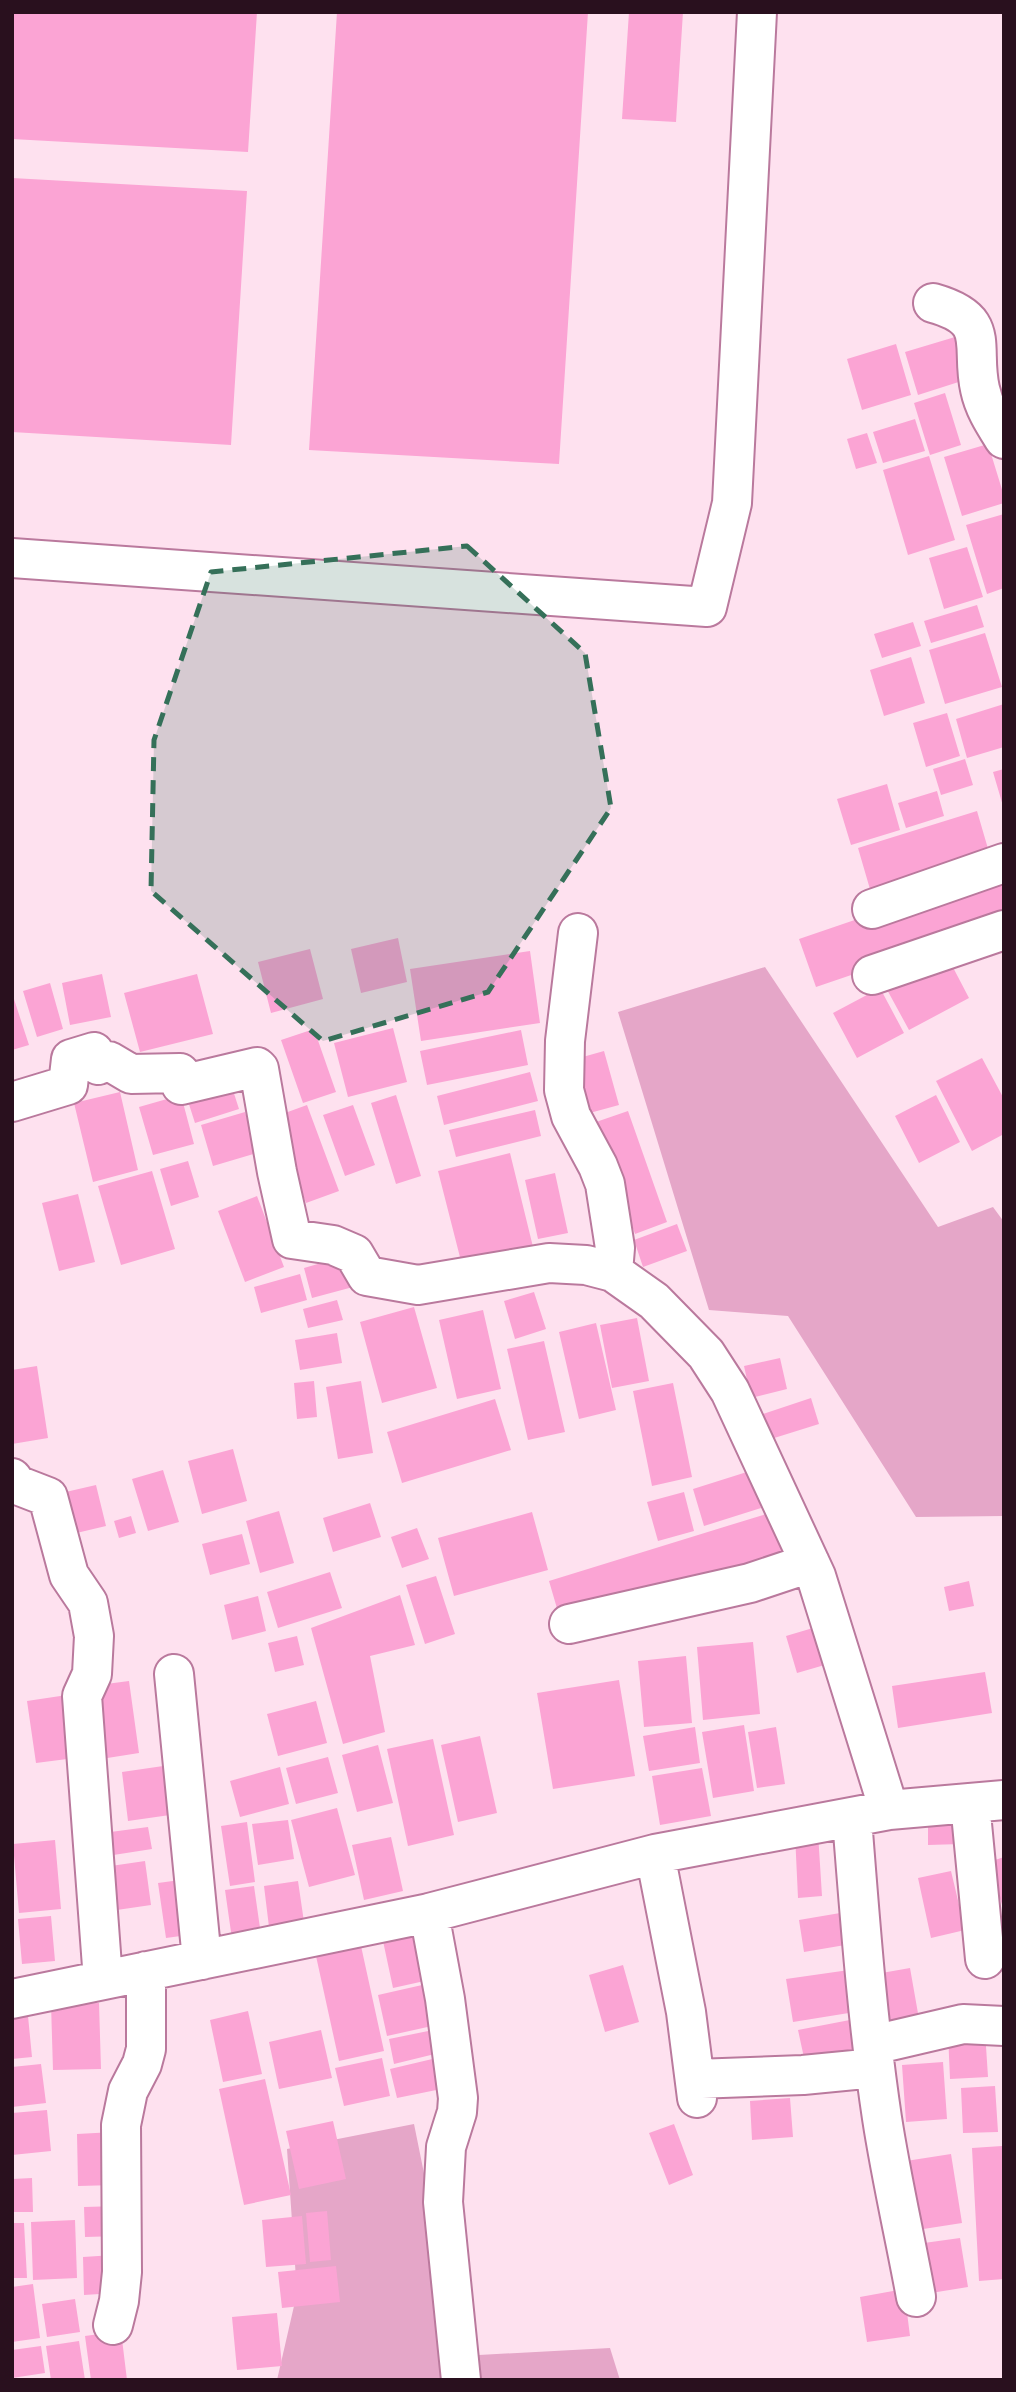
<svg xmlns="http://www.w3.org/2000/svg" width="1016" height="2392" viewBox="0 0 1016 2392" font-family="'Roboto Condensed',sans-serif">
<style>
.green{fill:#e5a6c8}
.building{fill:#fba4d4}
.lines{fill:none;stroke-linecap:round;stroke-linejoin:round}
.minor-casing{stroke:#ba799d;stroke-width:42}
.minor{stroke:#fff;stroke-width:38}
.marked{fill:#357059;fill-opacity:0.2;stroke:#357059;stroke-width:5;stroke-dasharray:14 9;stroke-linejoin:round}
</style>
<rect width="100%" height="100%" fill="#fee1ef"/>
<path class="green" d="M765,967L938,1227L993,1207L1004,1222V1516L916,1517L788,1316L709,1310L618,1012Z
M414,2124L461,2356L610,2348L620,2380H277L297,2293L287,2149Z"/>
<path class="building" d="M12,12H257L248,152L12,139Z
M337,12H588L559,464L309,450Z
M629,12H683L676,122L622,119Z
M12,178L247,191L231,445L12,432Z
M955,337L968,379L918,395L905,352Z
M896,344L911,395L862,410L847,359Z
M945,393L961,445L930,455L914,403Z
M915,419L925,451L883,463L873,432Z
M867,433L877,463L856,469L847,439Z
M988,444L1004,496V503L962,516L944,457Z
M929,456L955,540L908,555L883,470Z
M1004,514V588L987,594L966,525Z
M967,547L983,597L944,609L929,558Z
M977,605L984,627L931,643L924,621Z
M913,622L921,646L882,658L874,634Z
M985,633L1002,687L945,704L929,650Z
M911,657L925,703L884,716L870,670Z
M1004,704V747L967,758L956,719Z
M947,713L960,756L926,767L913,723Z
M965,759L973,785L941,795L933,769Z
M1004,769V806H1003L993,772Z
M887,784L900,830L851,845L837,799Z
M937,791L944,816L906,828L898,803Z
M977,811L991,859L872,896L858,848Z
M1004,869V923L816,987L799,939Z
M398,938L407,982L361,993L351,949Z
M310,949L323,999L271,1013L258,962Z
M530,951L540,1023L421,1041L410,969Z
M946,954L969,998L909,1030L885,986Z
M102,974L111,1017L70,1025L62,983Z
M197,974L213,1034L140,1052L124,993Z
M50,983L63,1029L37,1037L23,991Z
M880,988L904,1033L857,1058L833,1013Z
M12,993L29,1045L12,1050Z
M393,1028L407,1082L348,1097L334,1043Z
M314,1029L336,1092L303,1103L281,1040Z
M521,1030L528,1065L427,1085L420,1051Z
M604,1051L619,1105L586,1114L572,1060Z
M982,1058L1004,1099V1134L972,1151L936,1081Z
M530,1072L538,1101L444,1125L437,1096Z
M230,1081L239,1109L195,1123L186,1095Z
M120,1092L138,1170L93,1182L74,1103Z
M181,1095L194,1144L153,1155L139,1107Z
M396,1095L421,1176L396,1184L371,1103Z
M936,1095L960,1142L919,1163L895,1116Z
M307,1105L339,1191L306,1203L274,1117Z
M353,1105L375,1165L345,1176L323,1115Z
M535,1110L541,1136L456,1157L449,1130Z
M628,1111L667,1222L635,1234L596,1122Z
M245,1112L257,1153L213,1166L201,1125Z
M510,1153L534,1251L463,1269L438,1171Z
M188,1161L199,1197L171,1206L160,1169Z
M152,1171L175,1249L121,1265L98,1186Z
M555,1173L568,1233L538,1239L525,1180Z
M78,1194L95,1262L59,1271L42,1203Z
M257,1196L284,1267L245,1282L218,1211Z
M677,1224L687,1251L643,1267L634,1240Z
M345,1256L353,1287L312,1298L304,1268Z
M300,1274L307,1300L261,1313L254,1287Z
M534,1292L546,1329L515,1339L504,1301Z
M337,1300L343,1320L308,1328L303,1309Z
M414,1307L437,1388L382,1403L360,1322Z
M483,1310L501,1389L457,1399L439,1320Z
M637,1318L649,1381L612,1388L600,1325Z
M596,1323L616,1410L579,1419L559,1332Z
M337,1333L342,1363L300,1370L295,1340Z
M544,1341L565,1432L528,1440L507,1349Z
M780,1358L787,1389L751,1398L744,1366Z
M37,1366L48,1438L12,1444V1370Z
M314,1381L317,1417L297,1419L294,1383Z
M361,1381L373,1453L338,1459L326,1387Z
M673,1383L692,1477L652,1486L633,1391Z
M811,1398L819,1424L771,1439L763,1414Z
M495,1399L511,1450L402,1483L387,1432Z
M233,1449L247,1501L202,1514L188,1461Z
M163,1470L179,1522L148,1531L132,1479Z
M750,1471L761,1508L704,1526L693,1489Z
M96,1485L106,1526L68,1535L57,1494Z
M684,1492L694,1531L658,1541L647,1502Z
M370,1503L381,1537L333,1552L323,1518Z
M779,1510L791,1551L561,1622L549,1581Z
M279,1511L294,1563L260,1573L246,1521Z
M532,1512L548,1570L454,1596L438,1538Z
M131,1516L136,1533L119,1538L114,1521Z
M417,1528L429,1559L402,1568L391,1537Z
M242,1534L250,1564L210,1575L202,1544Z
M330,1572L342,1608L278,1628L267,1592Z
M436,1576L455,1634L425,1644L406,1585Z
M969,1581L974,1606L949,1611L944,1587Z
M400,1595L415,1645L370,1656L385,1732L343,1744L311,1628Z
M258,1596L266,1631L232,1640L224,1605Z
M823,1625L835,1662L797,1673L786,1636Z
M297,1636L304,1665L275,1672L268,1643Z
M753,1642L760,1714L703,1720L697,1647Z
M686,1656L692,1723L644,1727L638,1661Z
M985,1672L992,1713L898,1728L892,1686Z
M619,1680L635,1776L553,1789L537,1693Z
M129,1681L139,1753L101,1759L91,1686Z
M67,1695L75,1758L36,1763L27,1701Z
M316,1701L327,1743L278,1756L267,1714Z
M744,1725L754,1791L713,1798L702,1732Z
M695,1727L700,1763L649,1771L643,1736Z
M776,1727L785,1784L757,1788L748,1732Z
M480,1736L497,1813L458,1822L441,1745Z
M433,1739L454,1835L408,1846L387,1749Z
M378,1745L393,1803L357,1812L342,1755Z
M328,1757L338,1793L296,1804L286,1768Z
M177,1764L184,1813L128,1821L122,1772Z
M280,1767L289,1804L240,1817L230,1781Z
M702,1768L711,1816L660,1825L652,1776Z
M337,1808L355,1875L309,1887L291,1820Z
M961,1812V1844L928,1845V1814Z
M288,1820L294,1859L258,1865L252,1824Z
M247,1822L255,1882L230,1886L221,1826Z
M148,1827L152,1849L107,1856L103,1833Z
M818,1833L822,1896L798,1898L795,1834Z
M391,1837L403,1891L364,1900L352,1845Z
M55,1840L61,1909L19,1913L13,1844Z
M1004,1857V1908H1003L989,1862Z
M145,1861L151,1905L110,1911L104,1867Z
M951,1871L965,1930L931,1938L918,1878Z
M180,1880L188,1935L166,1938L158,1883Z
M298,1881L304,1922L269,1927L264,1886Z
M254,1886L262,1942L233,1946L225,1890Z
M846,1912L851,1944L804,1952L799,1920Z
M51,1916L55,1961L22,1964L18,1919Z
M427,1931L438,1978L393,1988L383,1941Z
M361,1946L384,2051L339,2061L316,1956Z
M623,1965L639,2022L605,2032L589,1975Z
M910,1968L919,2019L886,2026L876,1974Z
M849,1970L855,2012L793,2022L786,1979Z
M431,1983L441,2024L387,2036L378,1995Z
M99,2003L101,2069L53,2070L51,2004Z
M248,2011L262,2074L223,2082L210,2020Z
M28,2016L32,2057L12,2059V2017Z
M855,2019L862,2056L806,2067L798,2030Z
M438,2029L443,2052L394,2064L389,2039Z
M321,2030L332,2078L279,2089L269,2042Z
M985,2031L988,2077L950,2079L948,2033Z
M445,2056L451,2087L397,2098L390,2069Z
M382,2058L390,2096L344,2106L335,2068Z
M943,2062L947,2119L906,2122L902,2065Z
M41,2064L46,2103L12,2107V2067Z
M265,2079L291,2195L244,2205L219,2089Z
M995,2086L998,2132L963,2133L961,2088Z
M790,2098L793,2137L752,2140L750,2101Z
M47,2110L51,2151L12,2155V2113Z
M333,2121L346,2179L299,2189L286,2131Z
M674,2124L693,2175L669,2185L649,2133Z
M114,2132L116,2185L78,2186L77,2134Z
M1002,2146L1004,2279L979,2281L972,2148Z
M951,2154L962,2223L917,2230L906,2161Z
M32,2178L33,2212H12V2179Z
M119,2206L120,2236L85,2237L84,2207Z
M327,2211L331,2260L310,2262L306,2213Z
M302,2216L306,2264L266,2267L262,2220Z
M75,2220L77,2278L33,2280L31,2222Z
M12,2223H24L27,2278H12Z
M960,2238L968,2287L931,2293L924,2243Z
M114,2255L115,2293L84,2295L83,2257Z
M336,2266L340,2302L282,2308L278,2272Z
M33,2284L40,2338L12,2342V2287Z
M904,2289L910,2336L867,2342L860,2297Z
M75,2299L80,2332L47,2337L42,2304Z
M277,2313L282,2366L237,2370L232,2317Z
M121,2331L127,2380H91L85,2336Z
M79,2341L85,2380H51L46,2346Z
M41,2346L45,2373L12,2378V2350Z"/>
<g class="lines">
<g class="minor-casing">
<path id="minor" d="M933,303C993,320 970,345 980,389C984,408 994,423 1004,439
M12,558L707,607L732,503L757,12
M872,909L1004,863
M578,933L565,1041L564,1090L571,1116L598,1166L605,1184L615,1248L613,1272
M872,975L1004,930
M12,1102L68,1085L71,1059L94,1052L98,1065L109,1061L131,1074L180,1073L181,1085L257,1067L259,1069L277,1172L292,1239L333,1245L354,1254L367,1276L418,1285L549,1263L586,1265L613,1272L654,1301L706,1354L730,1391L816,1576L889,1810
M12,1478L17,1485L48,1497L69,1575L88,1603L94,1636L92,1674L82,1696L103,1980
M569,1624L750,1583L810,1563
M174,1674L202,1960
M970,1803L985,1959
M852,1819C860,1919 867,2018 882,2118C891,2177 905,2237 916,2297
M655,1854L686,2012L697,2098
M429,1913L445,1999L458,2098L457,2112L446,2147L443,2202L461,2380
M12,1999L429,1913L655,1854L889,1810L1004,1800
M873,2045L963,2024L1004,2026
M695,2079L803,2075L875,2068
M113,2325L119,2301L122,2272L121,2125L128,2091L142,2064L146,2049V1971"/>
</g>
<use href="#minor" class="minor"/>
</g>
<path class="marked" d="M467,546L585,653L611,808L488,992L323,1041L151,891L154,740L211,572Z"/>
<rect width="1016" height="2392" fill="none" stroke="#29101e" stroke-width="28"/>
</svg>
